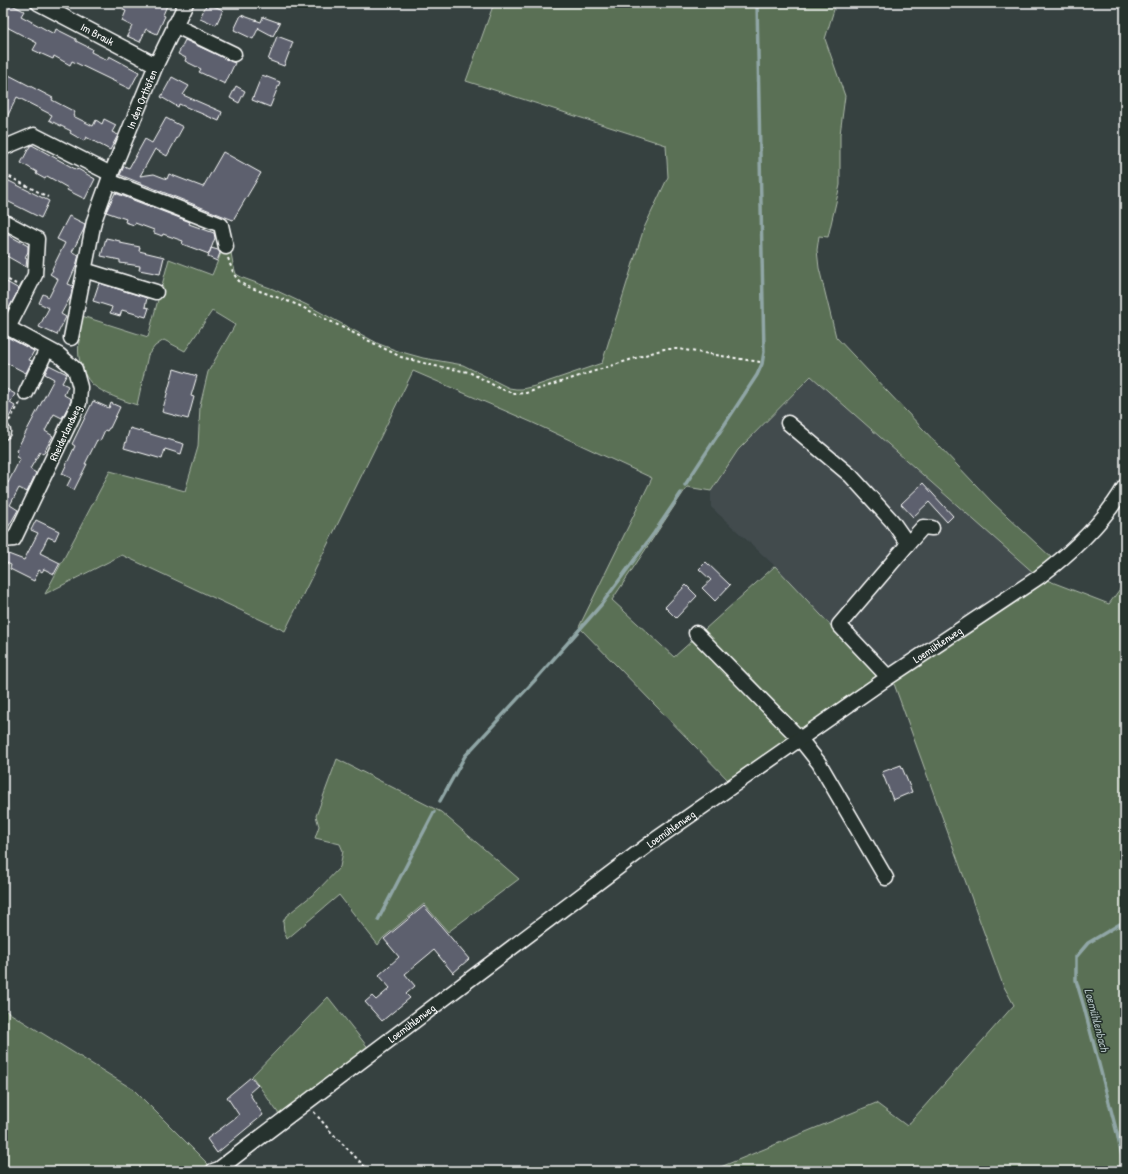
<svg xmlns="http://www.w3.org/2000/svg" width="1128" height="1174" viewBox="0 0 1128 1174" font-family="'Patrick Hand',sans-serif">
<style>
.built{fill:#424b4e}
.green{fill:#5a7054;stroke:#acb8aa}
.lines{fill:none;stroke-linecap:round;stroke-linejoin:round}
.stream{stroke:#90a6a6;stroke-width:3.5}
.building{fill:#5d616e;stroke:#fff}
.minor-casing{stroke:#fff;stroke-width:17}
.path{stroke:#fff;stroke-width:2;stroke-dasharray:3 3;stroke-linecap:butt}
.minor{stroke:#26332d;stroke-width:14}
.labels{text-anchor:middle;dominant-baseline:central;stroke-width:3;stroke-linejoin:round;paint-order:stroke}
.street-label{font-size:11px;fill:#fff;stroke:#26332d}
.water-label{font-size:12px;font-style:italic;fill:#acbcbc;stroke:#26332d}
</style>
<rect width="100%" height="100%" fill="#364140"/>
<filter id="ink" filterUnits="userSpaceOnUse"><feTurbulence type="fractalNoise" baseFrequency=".025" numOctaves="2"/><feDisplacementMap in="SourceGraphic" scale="8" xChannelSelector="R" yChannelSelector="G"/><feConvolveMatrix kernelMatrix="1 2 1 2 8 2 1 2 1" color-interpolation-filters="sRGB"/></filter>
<g filter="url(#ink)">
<path class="built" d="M812,376L1035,574L881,679L775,566L711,507V491L738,450Z"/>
<path class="green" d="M494,3H836L825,39L845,96L840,134V185L828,237L819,236L817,250L819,268L836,337L992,502L1054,560L1035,574L811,376L738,450L711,491L687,487L612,600L674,657L775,566L881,679L731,783L579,627L652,478L531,422L413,371L285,631L122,555L45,594L110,471L185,491L198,447L200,406L208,372L235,325L212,311L185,351L164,340L155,346L148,355L137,405C124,401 102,393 92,384C87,379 82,370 80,362C76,348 81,331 82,316L148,337L169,259L212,275L228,236L233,264L236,274L243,278L273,289L307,305L379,344L398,351L423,358L463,365L509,388L516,389H522L535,386L602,363L644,228L668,177L666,145L466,81Z
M1044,579L1109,604L1125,582V1122H1121L1125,1139V1171H711L876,1103L907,1126L1014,1005L1003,985L893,681Z
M337,759L441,812L519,879L448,932L424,904L383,938L378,945L339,895L287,939L284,931L283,922L286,916L316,892L340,867L343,851L340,844L315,838L319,826L316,816Z
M328,997L370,1050L281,1117L252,1076Z
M3,1009L134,1090L208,1164V1171H3Z"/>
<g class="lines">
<path class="stream" d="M685,485L757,375L762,364L764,352L763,305L757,3
M440,801L465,756L536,679L601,605L654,533L681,493
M378,920L434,812
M1125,1171L1117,1133L1084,1007L1076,980V957L1088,943L1125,921"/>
</g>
<path class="building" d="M3,3H8L24,11L21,16L54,34L56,29L76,39V41L92,49L91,52L107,60L109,56L139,72L130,89L72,61L70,65L54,56L53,59L33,50L37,43L3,25L8,16L3,13Z
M126,3H168L163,15L165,16L157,34L146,29L140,42L127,36L132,26L122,21L126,11L123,10Z
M207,3L223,10L216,25L200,18Z
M241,15L261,22L263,17L280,23L273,36L258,28L259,27L253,39L234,30Z
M277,36L293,42L284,66L268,60Z
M185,40L235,63L225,84L199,72L201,69L185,61L186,58L178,54Z
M3,72L53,98L52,100L75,112L73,116L93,126L96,120L102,124L104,119L116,125L112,132L118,135L110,150L86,137L84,141L70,133L71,131L49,120L52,115L17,97L3,125Z
M262,75L280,82L270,107L252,100Z
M172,77L189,86L183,95L222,112L219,121L179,104L178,107L161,97Z
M236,86L245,91L239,103L230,98Z
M166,118L183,127L167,156L155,149L140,176L154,174L167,179L169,174L203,187L223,152L261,173L233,220L120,175L124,166L129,168L145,139L152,143Z
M32,145L77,170L78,169L95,179L85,199L67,190L68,188L47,176L45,179L36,174L37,172L21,163L30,146Z
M3,178L49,201L41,218L3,199Z
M115,193L190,222L189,224L214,233L215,238L209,254L182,244L183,241L163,234L162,236L157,234L154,233V230L135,223L134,225L125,222L126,219L106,212Z
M69,216L85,224L84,229L72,252L79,255L76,266L68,284L73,286L71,296L61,314L66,317L57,335L39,327L49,308L39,303L43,294L49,297L58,279L50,274L53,270L52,269L65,243L57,239Z
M3,232L28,246V252L25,257L27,258L26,267L3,254Z
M106,238L120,241V243L140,247L139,251L164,257L160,274L139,270L140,266L120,263V260L101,256Z
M211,248L218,250L220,253L217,261L208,257Z
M3,280L19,289L4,317H3Z
M99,283L147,298L145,307L149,308L146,317L122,310L120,316L110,313L112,307L93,301Z
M7,337L34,351L29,360L32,361L26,373L3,361V344Z
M49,365L67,374L62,383L68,386L64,395L71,399V401L62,418L54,414L45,431L53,436L43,454L40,452L30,469L36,473L27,492L19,488L10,505L18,510L6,531H3V480L8,483L20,459L16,457L18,453L16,451L54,379L45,374Z
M174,369L197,376L191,396L194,397L188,419L162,412Z
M3,387L15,394L10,403L15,406L6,423H3Z
M93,401L109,408L111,403L120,407L110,428H109L107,431L105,430L100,441L97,440L85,464H87L74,490L67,486L71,478L62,474L75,446L72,444Z
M130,428L184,444L181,454L165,449L162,459L124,448Z
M923,483L953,516L947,522L929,502L913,517L901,504Z
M36,520L59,531L55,540L48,537L40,553L60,563L54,574L44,569L42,572L39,570L34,581L10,569L11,565L3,561V552L24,560L38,533L31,530Z
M706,562L730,585L715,601L702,588L711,580L699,569Z
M686,585L697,596L676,618L665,607Z
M901,765L912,792L893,800L882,772Z
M424,906L469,959L453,973L434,950L405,974L415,986L406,994L410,998L382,1021L365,1002L372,996L376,1000L390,988L379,975L399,957L384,939Z
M251,1077L258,1085L249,1093L263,1115L217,1153L207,1139L239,1115L227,1097Z"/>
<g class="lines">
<g class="minor-casing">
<g id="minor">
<path id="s1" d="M38,3L156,65"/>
<path d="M174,25L234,54"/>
<path d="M3,148L34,135L111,174"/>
<path d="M109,181L221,225L226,247"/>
<path d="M3,221L37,239L35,275L8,328"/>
<path d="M84,270L156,292"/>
<path d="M3,325L59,355L75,369L80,387L79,403L14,539L3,540"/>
<path id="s2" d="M71,338L94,221L111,174L156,65L186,3"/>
<path d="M26,393L47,349"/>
<path d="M788,423L851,476L892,521L908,544L839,625L888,677"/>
<path d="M3,431V432"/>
<path d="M908,544L923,527L932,528"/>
<path d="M696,633L800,739L819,763L886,878"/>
<path id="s3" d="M213,1171L219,1169L254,1142L652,842L880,683L1039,577C1072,552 1104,523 1125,486"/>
</g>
</g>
<path class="path" d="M3,185L8,176L48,197
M228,258C232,269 234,280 246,286L298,305L401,357L435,366L469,372L499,388L515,394L526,393L664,349H678L760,362
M3,277L16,284
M9,421L20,403
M314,1112L331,1132L369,1171"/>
<use href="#minor" class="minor"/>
</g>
</g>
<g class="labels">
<g class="street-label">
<text stroke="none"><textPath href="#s1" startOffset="67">Im Brauk</textPath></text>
<text stroke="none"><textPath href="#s2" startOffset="250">In den Orthöfen</textPath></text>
<text transform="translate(65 433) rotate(-65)">Rheiderlandweg</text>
<text stroke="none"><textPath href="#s3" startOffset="896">Loemühlenweg</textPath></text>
<text stroke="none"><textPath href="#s3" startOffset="572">Loemühlenweg</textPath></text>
<text stroke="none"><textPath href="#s3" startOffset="248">Loemühlenweg</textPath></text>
</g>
<g class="water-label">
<text transform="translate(1097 1020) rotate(75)">Loemühlenbach</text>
</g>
</g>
<rect width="1128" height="1174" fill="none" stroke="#26332d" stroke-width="16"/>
<rect x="8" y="8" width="1112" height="1158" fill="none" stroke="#fff" stroke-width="1.5" filter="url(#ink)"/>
</svg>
